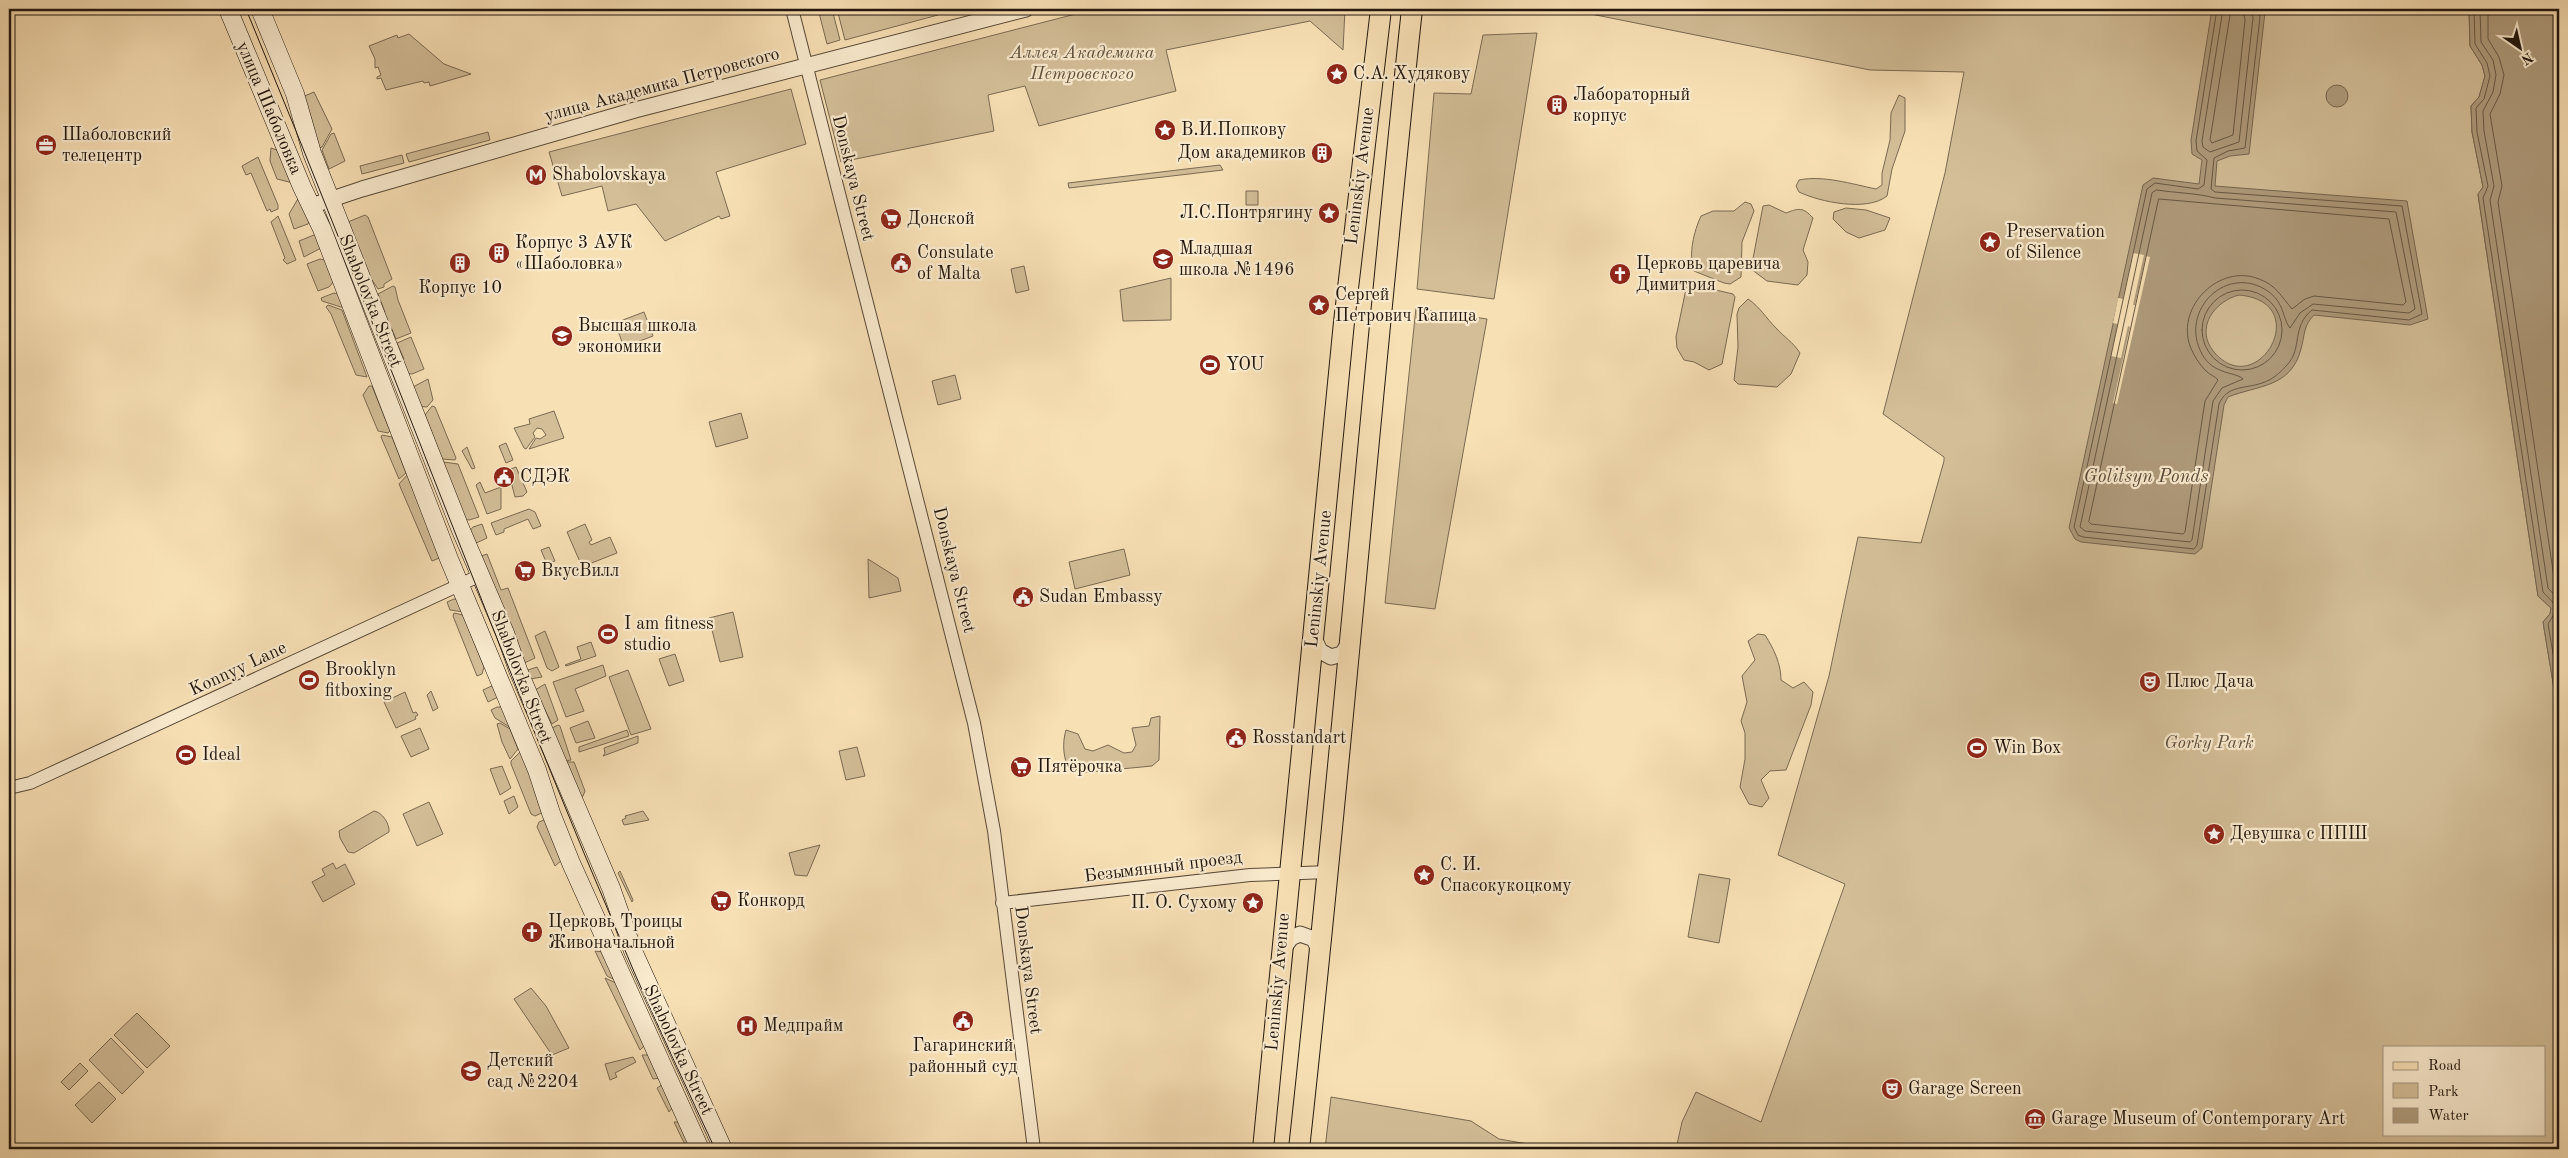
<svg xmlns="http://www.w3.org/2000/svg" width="2568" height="1158" viewBox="0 0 2568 1158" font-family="'Old Standard TT',serif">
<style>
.green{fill:#d3be98;stroke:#7a6a52;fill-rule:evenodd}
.water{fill:#af9b7c;stroke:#766650;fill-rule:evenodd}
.pier{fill:#f8e0b5}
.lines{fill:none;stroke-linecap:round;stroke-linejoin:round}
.shore{stroke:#685844;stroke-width:1}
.minor-casing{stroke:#574837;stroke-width:14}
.tertiary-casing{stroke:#574837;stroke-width:17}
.secondary-casing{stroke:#21160d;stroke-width:19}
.primary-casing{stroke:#21160d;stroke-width:22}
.minor{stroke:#faebcf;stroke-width:12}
.tertiary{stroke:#faebcf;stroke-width:15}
.secondary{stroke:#faebcf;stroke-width:18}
.primary{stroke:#f8e0b5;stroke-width:20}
.tram{stroke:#21160d;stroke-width:1}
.labels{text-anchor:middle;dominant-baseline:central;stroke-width:4.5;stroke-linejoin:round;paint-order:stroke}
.park-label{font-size:18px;font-style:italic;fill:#5f513e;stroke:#faebcf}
.poi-label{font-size:18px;fill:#21160d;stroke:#faebcf;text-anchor:start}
.street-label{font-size:18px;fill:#21160d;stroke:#faebcf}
.water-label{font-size:19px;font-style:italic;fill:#5a4b39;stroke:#faebcf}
</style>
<rect width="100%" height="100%" fill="#f8e0b5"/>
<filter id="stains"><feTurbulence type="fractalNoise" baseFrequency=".004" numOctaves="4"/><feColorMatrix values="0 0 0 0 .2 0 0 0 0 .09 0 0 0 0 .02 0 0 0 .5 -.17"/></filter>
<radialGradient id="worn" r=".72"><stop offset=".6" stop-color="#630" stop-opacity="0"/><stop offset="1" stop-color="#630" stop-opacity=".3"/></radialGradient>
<path class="green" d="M818,9H832L840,40L827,44Z
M847,9H936L938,15L845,40L838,13Z
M1095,9H1345L1343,50L1310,21L1166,50L1176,91L1039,126L1025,86L988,95L994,131L841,162L820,80Z
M1555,9H2469L2470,46L2482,65L2485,76L2479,97L2471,106L2472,132L2483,187L2478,195L2538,596L2551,608L2550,614L2543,622L2559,719V1149H1676L1682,1122L1696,1092L1761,1122L1845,884L1778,855L1829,676L1858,537L1921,543L1944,461V457L1883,414L1945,173L1964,72L1870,70L1571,10ZM2384,1047H2544V1134H2384Z
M1537,33L1494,299L1417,289L1434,93L1471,94L1483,35Z
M409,34L444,64L471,74L430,86L429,82L424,83L423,81L386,90L381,78L377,79V77L381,75L378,67L375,68V59L369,46L397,35L398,38Z
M791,89L806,144L716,172L730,216L721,219L719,216L665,241L636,204L608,211L602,186L562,196L549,152Z
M314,92L332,129L322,147L319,148L300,98Z
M1899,95L1905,98V131L1892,169L1887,196C1867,212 1820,202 1799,192L1796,186L1799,180C1823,175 1852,184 1876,189L1882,185V173L1890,140L1891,113Z
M488,132L490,140L409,162L406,154Z
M334,133L345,161L329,169L322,150L331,134Z
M271,148L277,150L293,183L277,179L270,161Z
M402,155L404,163L362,174L360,166Z
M258,157L278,205V209L271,212L270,209L267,211L251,173L246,175L242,166Z
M1220,165L1223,170L1069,188L1068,183Z
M1246,191H1258V205H1246Z
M299,197L311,218L308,224L294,229L289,214Z
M1745,202L1751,204L1754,211L1742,242L1741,277L1730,284L1724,283L1694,271C1688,255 1694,231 1701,216L1713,211H1734Z
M1769,205L1786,213C1799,208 1803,207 1813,218L1803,250L1808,262L1807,275L1798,285L1767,281L1751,269L1763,206Z
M1846,208L1866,210L1890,218L1885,230L1859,238L1846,232L1833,219L1834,212Z
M365,215L368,217L392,279L384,284V287L378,289L372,280L365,278L343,224Z
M278,216L296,260L287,264L283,260L285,258L271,222Z
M319,233L321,248L304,257L299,241Z
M320,259L328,261L335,280L329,287L318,291L307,264Z
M1024,266L1029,290L1016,293L1011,269Z
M1171,278V320L1123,321L1120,290Z
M1691,282L1703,287L1733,294L1735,297L1722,364L1709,370L1694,362L1684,360L1677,348L1676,337L1687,284Z
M393,286L395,287L398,300L411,333L396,339L391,327L384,326L381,317L385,312L378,294Z
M334,293L341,295L344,308L322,301L321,298Z
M1748,299C1760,307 1766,318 1776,328C1785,338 1792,341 1800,353L1791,374L1777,387L1738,384L1734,380L1738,347L1737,314L1739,308Z
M328,305L342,310L367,377L356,375L331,314L326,307Z
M1416,308L1487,319L1435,609L1385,603Z
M644,312L653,336L624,347L615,323Z
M411,337L424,369L412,374L406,373L400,364L404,359L397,343Z
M955,375L961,399L938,405L932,381Z
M428,379L433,400L427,407L416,406L413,387Z
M369,386H372L390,431L388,433L378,431L363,395Z
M432,406L435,407L456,458L455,460L442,459L425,415Z
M554,411L564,438L529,449L536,438L540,439L546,435L542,429L537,428L533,433L535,437L526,449L524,448L514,428L530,424L529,419Z
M741,413L748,438L716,447L709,422Z
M382,435L392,437L406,473L399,479L381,437Z
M506,443L513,460L506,463L499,446Z
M467,447L475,468L472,469L462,451Z
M443,462L458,464L479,517L469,520L463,519Z
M516,467L527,492L523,496L515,497L508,470Z
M409,473L442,557L432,561L399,484Z
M480,482L485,493L501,487V509L487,514L476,485Z
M529,509L535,512L541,526L533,529L528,519L504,529V532L496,535L491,523Z
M482,524L487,538L472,545L469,532L473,527Z
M585,524L592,540L589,542L591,545L610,537L617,553L589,564L586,560L580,562L567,532Z
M549,547L555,561L547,564L541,550Z
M1124,549L1130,575L1075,589L1069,562Z
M487,554L501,590L508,588L535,658L520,665L478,557Z
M868,559L898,578L901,591L869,598Z
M454,599H459L464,612L450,610L447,602Z
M733,612L743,657L720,662L709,618Z
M454,613L463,615L484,667L482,674L477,676L453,616Z
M545,631L559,667L552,671L547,668L535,636Z
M1758,634L1765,635C1774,649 1781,664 1781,680L1793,688L1804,682L1813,692L1811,705L1786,770L1770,771L1761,780L1769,798L1762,807L1749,804L1740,787L1745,759V733L1741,721L1747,702L1742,676L1755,660L1748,641Z
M591,642L596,656L566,666L565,665L581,659L577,647Z
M675,654L684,681L669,686L659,659Z
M603,665L606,676L575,689L584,711L566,717L553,682Z
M537,667L542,677L530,679L522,672Z
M628,670L651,729L631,735L609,677Z
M498,683V697L488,702L483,690Z
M545,684L558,720L552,724L535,690Z
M431,691L438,708L433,711L427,695Z
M405,692L413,713L416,712L418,715L415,717L416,719L396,728L384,702Z
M497,707H502L511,728L495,718L491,710Z
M1160,716L1159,760L1152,766L1079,773L1070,771C1063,759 1062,743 1066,730L1078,734L1085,749L1093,751L1108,745L1124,753L1132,752L1136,745L1132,728L1149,726L1151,718Z
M588,721L595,738L576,743L570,728Z
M500,723L510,729L518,749L510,759L502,742L497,724Z
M558,725L560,726L571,760L565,761L552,728Z
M420,728L429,749L411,757L401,736Z
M627,730L629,736L579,752V747Z
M638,736V743L603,756L605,753L604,748Z
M857,747L865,776L846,780L839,751Z
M521,751L546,811L535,816L531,814L511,764V761Z
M564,762H574L585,791L583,796L578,798Z
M502,766L511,788L500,795L490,769Z
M514,796L518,807L509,814L504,801Z
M429,802L443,834L417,846L403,814Z
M374,811C382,812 390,824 389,832L354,853L348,852L340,838L339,831Z
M643,811L649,820L624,825L622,820L626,818L625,816Z
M549,818L562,860L555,866L537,827L539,822Z
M820,845L807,876L795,875L789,853Z
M333,863L336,869L345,864L355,884L323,902L312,882L325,875L322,869Z
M620,871L633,900L632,902L618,873Z
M1699,874L1730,879L1719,943L1688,937Z
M595,951L603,952L621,983L607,976Z
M605,978L616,983L645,1045L640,1050Z
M531,988L546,1006L569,1048L552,1055L514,999Z
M137,1013L170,1046L147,1068L114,1035Z
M111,1038L144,1072L122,1094L89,1060Z
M642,1055H649L660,1078L653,1079Z
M633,1057L636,1062L615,1073L617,1077L610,1080L605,1064Z
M80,1063L88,1071L69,1090L61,1082Z
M99,1082L116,1099L92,1123L75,1105Z
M663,1084L673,1107L669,1112L657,1088Z
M1331,1097L1471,1121L1499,1139L1557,1149H1325Z
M674,1122H680L693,1149H687Z"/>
<path class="water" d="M2212,9H2248L2265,12L2249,154L2230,156L2217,161L2215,186L2407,201L2428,319L2410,325L2314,315C2303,326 2305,335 2301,349C2291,388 2258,385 2228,397L2224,405L2202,548L2195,554L2081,542L2075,539L2069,528L2143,185L2153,178L2199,184L2202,160L2192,154L2191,140ZM2239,295C2316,302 2257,403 2214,352C2194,328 2215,301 2239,295Z
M2469,9H2559V719L2543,622L2550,614L2551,608L2538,596L2478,194L2483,187L2472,132L2471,106L2479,97L2485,76L2482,65L2470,46Z
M2326 96a11 11 0 1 1 22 0a11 11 0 1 1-22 0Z"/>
<path class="pier" d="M2133,253L2144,255L2133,305H2135L2146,256L2150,257L2117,404L2113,403L2130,327L2128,326L2121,358L2111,356L2118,324L2113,323L2118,298L2123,299Z"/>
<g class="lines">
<path class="shore" d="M2217,9L2196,141L2197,151L2207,160L2204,185L2198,189L2155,183L2147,189L2074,527L2078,535L2083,537L2194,549L2197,545L2219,404C2227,385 2245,389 2262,383C2272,380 2280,373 2287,365C2303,348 2291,327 2312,310L2409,320L2422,314L2402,206L2215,192L2211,189L2214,158L2228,151L2245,148L2260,17L2257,9
M2223,9L2202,141L2203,147L2210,152L2239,142L2253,18L2251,9
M2231,9L2210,140L2212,143L2233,135L2245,20L2243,9
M2474,9L2475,44L2487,63L2490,76L2484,99L2476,108L2477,132L2488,186L2483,198L2543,592C2556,606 2560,606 2548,624L2559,689
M2480,9L2481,42L2493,60L2496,75L2493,92L2483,111L2484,131L2494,186L2490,200L2548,588L2559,600
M2488,9V39L2499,57L2504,75L2500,94L2490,114L2502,186L2498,202L2555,584L2559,588
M2157,190C2176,193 2197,193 2215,198L2396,212L2415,309L2409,313L2313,304L2300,313L2290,328C2282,318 2285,304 2269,292C2228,262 2178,310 2202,354C2213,375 2237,372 2243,379L2222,388L2213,401L2192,540L2190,542L2085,531L2080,527L2152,193Z
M2159,199L2389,219L2406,302L2403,305L2314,296L2305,299L2292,309C2281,296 2276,285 2259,279C2220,263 2176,306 2190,346C2194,356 2199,364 2206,371C2210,375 2215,376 2218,380L2205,401L2185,532L2183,534L2091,524L2089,522Z
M2202 330a40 40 0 1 1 80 0a40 40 0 1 1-80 0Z"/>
<g class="minor-casing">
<path id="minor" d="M792,9L974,723L994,831L1034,1149
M9,788L30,783L481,575
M1002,903L1250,875L1328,872"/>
</g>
<g class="tertiary-casing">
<path id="tertiary" d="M311,206L362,189L635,110L1026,9
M1314,638L1320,651L1331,657L1342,654L1350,642
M1281,952L1291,938L1300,934L1314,939L1320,953"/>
</g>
<g class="secondary-casing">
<path id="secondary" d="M228,9L302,187L322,229L449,559L537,770L551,813L571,863L700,1149
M260,9L295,94L312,153L460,528L505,633L518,670L611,888L633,951L723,1149"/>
</g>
<g class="primary-casing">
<path id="primary" d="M1263,1149L1344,322L1381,9
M1299,1149C1341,769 1371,389 1412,9"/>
</g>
<use href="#minor" class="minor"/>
<use href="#tertiary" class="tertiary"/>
<use href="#secondary" class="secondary"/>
<use href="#primary" class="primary"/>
<path class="tram" d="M246,9C379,329 498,655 635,974C661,1033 688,1091 715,1149"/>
</g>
<defs>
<g id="sight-disc" transform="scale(1.125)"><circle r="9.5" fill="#8f2418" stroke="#faebcf"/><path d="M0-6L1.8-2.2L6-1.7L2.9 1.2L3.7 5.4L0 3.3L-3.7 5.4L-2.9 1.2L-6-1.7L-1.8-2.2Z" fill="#fff"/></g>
<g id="building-disc" transform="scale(1.125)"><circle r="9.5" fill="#8f2418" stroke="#faebcf"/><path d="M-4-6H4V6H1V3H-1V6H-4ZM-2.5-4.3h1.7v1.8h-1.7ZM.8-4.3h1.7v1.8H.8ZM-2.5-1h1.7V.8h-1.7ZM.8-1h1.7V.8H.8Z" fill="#fff"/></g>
<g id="office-disc" transform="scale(1.125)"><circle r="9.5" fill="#8f2418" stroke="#faebcf"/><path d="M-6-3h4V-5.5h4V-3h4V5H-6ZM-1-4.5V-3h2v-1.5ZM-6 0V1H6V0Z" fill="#fff"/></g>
<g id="metro-disc" transform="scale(1.125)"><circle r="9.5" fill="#8f2418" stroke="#faebcf"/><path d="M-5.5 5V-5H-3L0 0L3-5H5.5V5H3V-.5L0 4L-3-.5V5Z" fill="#fff"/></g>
<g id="supermarket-disc" transform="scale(1.125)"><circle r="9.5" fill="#8f2418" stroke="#faebcf"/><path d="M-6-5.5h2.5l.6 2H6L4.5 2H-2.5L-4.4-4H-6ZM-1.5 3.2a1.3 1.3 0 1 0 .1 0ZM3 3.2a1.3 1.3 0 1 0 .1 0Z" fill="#fff"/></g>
<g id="school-disc" transform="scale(1.125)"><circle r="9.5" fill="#8f2418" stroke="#faebcf"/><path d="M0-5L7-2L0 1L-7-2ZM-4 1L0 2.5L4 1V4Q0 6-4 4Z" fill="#fff"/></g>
<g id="civic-disc" transform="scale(1.125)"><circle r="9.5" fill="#8f2418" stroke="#faebcf"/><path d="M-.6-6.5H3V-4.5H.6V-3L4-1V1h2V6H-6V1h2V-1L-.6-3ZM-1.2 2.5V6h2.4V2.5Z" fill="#fff"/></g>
<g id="church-disc" transform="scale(1.125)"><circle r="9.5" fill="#8f2418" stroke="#faebcf"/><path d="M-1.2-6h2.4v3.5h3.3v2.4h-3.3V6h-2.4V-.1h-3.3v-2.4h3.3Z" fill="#fff"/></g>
<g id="university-disc" transform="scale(1.125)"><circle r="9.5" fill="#8f2418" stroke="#faebcf"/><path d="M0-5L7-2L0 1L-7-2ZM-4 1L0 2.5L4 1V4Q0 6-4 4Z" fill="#fff"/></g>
<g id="stadium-disc" transform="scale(1.125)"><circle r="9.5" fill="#8f2418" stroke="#faebcf"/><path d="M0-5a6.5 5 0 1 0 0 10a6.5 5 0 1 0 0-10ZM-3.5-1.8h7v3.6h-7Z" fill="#fff"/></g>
<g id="theatre-disc" transform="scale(1.125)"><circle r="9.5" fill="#8f2418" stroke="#faebcf"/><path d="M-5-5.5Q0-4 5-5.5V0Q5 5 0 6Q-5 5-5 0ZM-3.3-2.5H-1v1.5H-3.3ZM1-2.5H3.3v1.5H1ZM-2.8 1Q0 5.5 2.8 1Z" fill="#fff"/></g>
<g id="hospital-disc" transform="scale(1.125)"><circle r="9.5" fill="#8f2418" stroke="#faebcf"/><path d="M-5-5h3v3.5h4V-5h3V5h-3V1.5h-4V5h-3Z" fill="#fff"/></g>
<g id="museum-disc" transform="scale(1.125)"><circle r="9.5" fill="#8f2418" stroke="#faebcf"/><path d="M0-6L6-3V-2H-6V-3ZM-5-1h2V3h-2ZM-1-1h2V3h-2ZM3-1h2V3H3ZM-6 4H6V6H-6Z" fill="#fff"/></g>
</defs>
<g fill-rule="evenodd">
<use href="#sight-disc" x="1337" y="74"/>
<use href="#building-disc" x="1557" y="105"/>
<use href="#sight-disc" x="1165" y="130"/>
<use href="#office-disc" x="46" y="145"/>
<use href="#building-disc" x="1322" y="153"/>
<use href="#metro-disc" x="536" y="175"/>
<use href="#sight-disc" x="1329" y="213"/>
<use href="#supermarket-disc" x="891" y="219"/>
<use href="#sight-disc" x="1990" y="242"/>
<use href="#building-disc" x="499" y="253"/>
<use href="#school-disc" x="1163" y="259"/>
<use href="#building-disc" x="460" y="263"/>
<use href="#civic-disc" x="901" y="263"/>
<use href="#church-disc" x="1620" y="274"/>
<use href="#sight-disc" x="1319" y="305"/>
<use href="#university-disc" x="562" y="336"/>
<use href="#stadium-disc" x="1210" y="365"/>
<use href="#civic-disc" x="504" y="477"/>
<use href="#supermarket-disc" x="525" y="571"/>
<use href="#civic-disc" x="1023" y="597"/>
<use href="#stadium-disc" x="608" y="634"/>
<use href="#stadium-disc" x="309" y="680"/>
<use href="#theatre-disc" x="2150" y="682"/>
<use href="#civic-disc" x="1236" y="738"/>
<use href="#stadium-disc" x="1977" y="748"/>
<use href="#stadium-disc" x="186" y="755"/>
<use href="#supermarket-disc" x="1021" y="767"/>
<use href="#sight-disc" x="2214" y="834"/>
<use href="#sight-disc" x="1424" y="875"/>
<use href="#supermarket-disc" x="721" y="901"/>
<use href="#sight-disc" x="1253" y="903"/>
<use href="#church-disc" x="532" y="932"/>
<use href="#civic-disc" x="963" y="1021"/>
<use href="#hospital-disc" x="747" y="1026"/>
<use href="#school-disc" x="471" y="1071"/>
<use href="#theatre-disc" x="1892" y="1089"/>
<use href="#museum-disc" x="2035" y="1119"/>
</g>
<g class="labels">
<g class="park-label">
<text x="1082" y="53">Аллея Академика<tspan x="1082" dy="21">Петровского</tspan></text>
<text x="2209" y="743">Gorky Park</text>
</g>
<g class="poi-label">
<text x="1353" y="74">С.А. Худякову</text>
<text x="1573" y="95">Лабораторный<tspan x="1573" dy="21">корпус</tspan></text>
<text x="1181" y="130">В.И.Попкову</text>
<text x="62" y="135">Шаболовский<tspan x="62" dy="21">телецентр</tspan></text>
<text x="1306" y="153" text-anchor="end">Дом академиков</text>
<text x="552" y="175">Shabolovskaya</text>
<text x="1313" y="213" text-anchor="end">Л.С.Понтрягину</text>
<text x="907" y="219">Донской</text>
<text x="2006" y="232">Preservation<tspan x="2006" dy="21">of Silence</tspan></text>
<text x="515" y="243">Корпус 3 АУК<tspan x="515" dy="21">«Шаболовка»</tspan></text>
<text x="1179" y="249">Младшая<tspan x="1179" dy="21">школа №1496</tspan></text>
<text x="917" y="253">Consulate<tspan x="917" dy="21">of Malta</tspan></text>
<text x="1636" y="264">Церковь царевича<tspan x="1636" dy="21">Димитрия</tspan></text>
<text x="460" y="288" text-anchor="middle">Корпус 10</text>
<text x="1335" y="295">Сергей<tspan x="1335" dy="21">Петрович Капица</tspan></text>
<text x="578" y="326">Высшая школа<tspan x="578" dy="21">экономики</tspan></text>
<text x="1226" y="365">YOU</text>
<text x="520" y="477">СДЭК</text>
<text x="541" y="571">ВкусВилл</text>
<text x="1039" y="597">Sudan Embassy</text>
<text x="624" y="624">I am fitness<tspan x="624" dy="21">studio</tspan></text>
<text x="325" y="670">Brooklyn<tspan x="325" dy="21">fitboxing</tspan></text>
<text x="2166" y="682">Плюс Дача</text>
<text x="1252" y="738">Rosstandart</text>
<text x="1993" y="748">Win Box</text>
<text x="202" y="755">Ideal</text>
<text x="1037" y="767">Пятёрочка</text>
<text x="2230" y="834">Девушка с ППШ</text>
<text x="1440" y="865">С. И.<tspan x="1440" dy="21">Спасокукоцкому</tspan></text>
<text x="737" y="901">Конкорд</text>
<text x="1237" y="903" text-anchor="end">П. О. Сухому</text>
<text x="548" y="922">Церковь Троицы<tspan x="548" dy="21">Живоначальной</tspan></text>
<text x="763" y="1026">Медпрайм</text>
<text x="963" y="1046" text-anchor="middle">Гагаринский<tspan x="963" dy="21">районный суд</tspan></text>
<text x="487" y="1061">Детский<tspan x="487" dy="21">сад №2204</tspan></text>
<text x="1908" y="1089">Garage Screen</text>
<text x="2051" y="1119">Garage Museum of Contemporary Art</text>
</g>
<g class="street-label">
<text transform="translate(662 85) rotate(-15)">улица Академика Петровского</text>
<text transform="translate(269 108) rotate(67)">улица Шаболовка</text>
<text transform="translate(1360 176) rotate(-83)">Leninskiy Avenue</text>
<text transform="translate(853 178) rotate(76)">Donskaya Street</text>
<text transform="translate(370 301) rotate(68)">Shabolovka Street</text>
<text transform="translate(954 570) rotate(76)">Donskaya Street</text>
<text transform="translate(1319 579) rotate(-84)">Leninskiy Avenue</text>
<text transform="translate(238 669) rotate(-25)">Konnyy Lane</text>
<text transform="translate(521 677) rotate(69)">Shabolovka Street</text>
<text transform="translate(1163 867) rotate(-7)">Безымянный проезд</text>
<text transform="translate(1028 970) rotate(83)">Donskaya Street</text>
<text transform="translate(1278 982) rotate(-85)">Leninskiy Avenue</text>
<text transform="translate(678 1050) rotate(65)">Shabolovka Street</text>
</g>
<g class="water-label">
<text x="2146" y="477">Golitsyn Ponds</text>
</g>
</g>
<rect width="2568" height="1158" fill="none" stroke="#f8e0b5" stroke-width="30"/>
<rect x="10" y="10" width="2548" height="1138" fill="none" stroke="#21160d" stroke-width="2.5"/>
<rect x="15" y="15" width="2538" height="1128" fill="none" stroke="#21160d"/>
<rect x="2383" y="1046" width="162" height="90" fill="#faebcf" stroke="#a39681"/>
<rect x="2393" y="1062" width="25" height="8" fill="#f8e0b5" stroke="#a39681"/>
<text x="2428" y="1070" font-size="15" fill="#21160d">Road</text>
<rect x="2393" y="1083" width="25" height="15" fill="#d3be98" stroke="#a39681"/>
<text x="2428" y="1096" font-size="15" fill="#21160d">Park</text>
<rect x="2393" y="1108" width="25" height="15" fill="#af9b7c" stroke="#a39681"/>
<text x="2428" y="1120" font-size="15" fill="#21160d">Water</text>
<g transform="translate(2520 48) rotate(146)" stroke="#faebcf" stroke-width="4" paint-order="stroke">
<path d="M0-4L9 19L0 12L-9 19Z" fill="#21160d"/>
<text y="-8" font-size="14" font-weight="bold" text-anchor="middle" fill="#21160d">N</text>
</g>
<rect width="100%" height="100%" filter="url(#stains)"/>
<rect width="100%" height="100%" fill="url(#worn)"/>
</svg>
